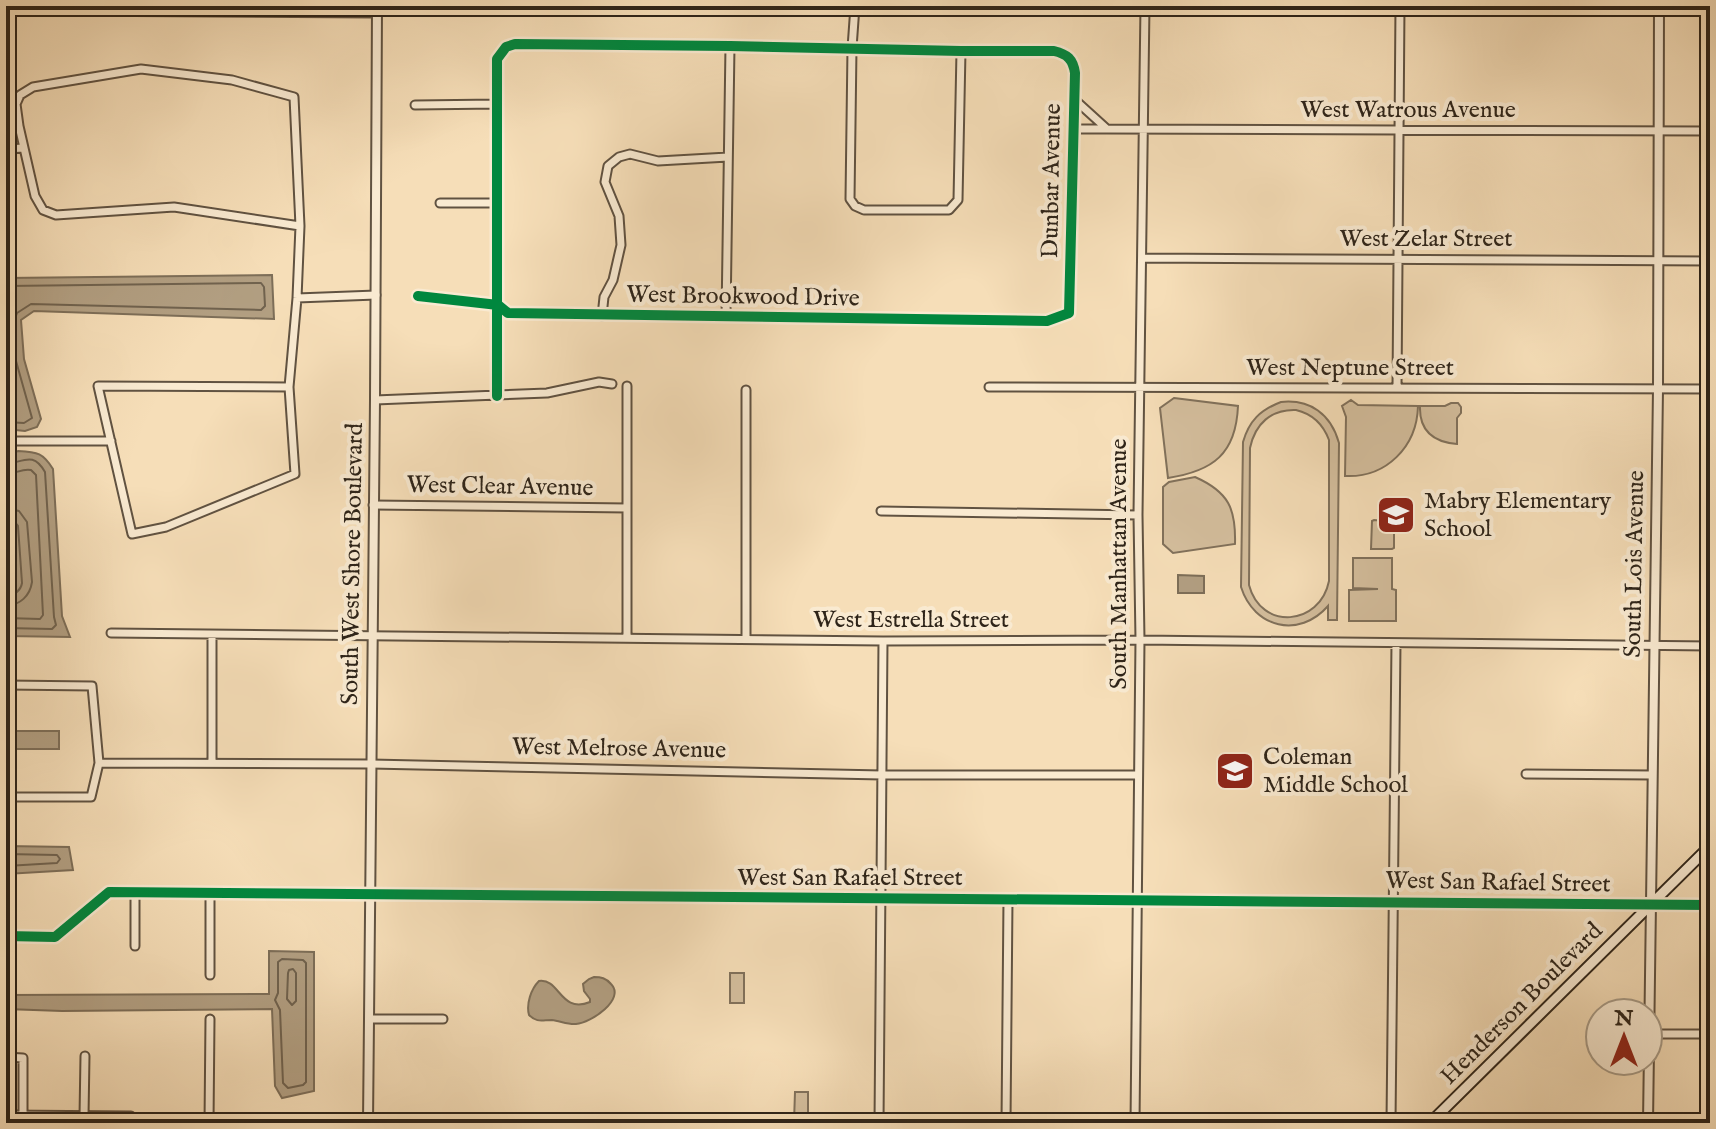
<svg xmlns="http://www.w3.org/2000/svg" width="1716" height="1129" viewBox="0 0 1716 1129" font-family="'IM FELL English',serif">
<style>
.green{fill:#d4be9d;stroke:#81715b;stroke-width:2;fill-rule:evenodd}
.water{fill:#b29f82;stroke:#7d6e58;stroke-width:2}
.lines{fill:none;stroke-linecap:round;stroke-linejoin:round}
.shore{stroke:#70624e;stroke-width:2}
.minor-casing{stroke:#605241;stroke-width:11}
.tertiary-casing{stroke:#605241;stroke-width:12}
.secondary-casing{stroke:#2e2419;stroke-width:13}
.minor{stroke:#f9ead1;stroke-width:7}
.tertiary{stroke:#f9ead1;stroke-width:8}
.secondary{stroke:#f9ead1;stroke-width:9}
.cycleway-casing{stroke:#f9ead1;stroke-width:15}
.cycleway{stroke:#00873e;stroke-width:10}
.labels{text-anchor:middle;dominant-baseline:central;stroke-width:8;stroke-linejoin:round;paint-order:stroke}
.street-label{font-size:24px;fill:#2e2419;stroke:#f9ead1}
.poi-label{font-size:24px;fill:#2e2419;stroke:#f9ead1;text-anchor:start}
</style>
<rect width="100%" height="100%" fill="#f6deb8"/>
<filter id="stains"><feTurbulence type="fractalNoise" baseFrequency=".0025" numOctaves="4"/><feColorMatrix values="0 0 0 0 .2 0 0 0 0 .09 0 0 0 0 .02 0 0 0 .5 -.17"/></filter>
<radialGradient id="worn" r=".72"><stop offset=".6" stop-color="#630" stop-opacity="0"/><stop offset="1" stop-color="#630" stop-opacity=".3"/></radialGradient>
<path class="green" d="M1174,398L1238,406C1236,454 1213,471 1168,478L1160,408Z
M1351,400L1358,405L1418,406C1417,447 1386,478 1345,476L1346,417L1342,406Z
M1281,402C1310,399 1331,414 1339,443L1337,620H1328V606C1299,639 1254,628 1241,587L1243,442C1249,421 1260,410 1281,402ZM1296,410C1313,414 1323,424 1329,440V581C1320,626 1261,631 1249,585L1250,448C1255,424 1271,409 1296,410Z
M1451,403H1458L1461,407V413L1457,418V444C1433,442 1419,431 1420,406H1445Z
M1195,477C1229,492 1236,509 1235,544L1173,553L1163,544V487L1169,482Z
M1374,520L1394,522V548L1392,549H1371L1372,521Z
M1353,558H1392V589L1396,590V621H1349V590L1378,589L1353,588Z
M730,973H744V1003H730Z
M795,1092H808V1122H794Z"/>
<path class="water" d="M272,275L274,319L34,311L21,320L24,359L41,419L37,427L25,431L6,429V278Z
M18,451C38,452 43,453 53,469L62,616L70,637L6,636V590L14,584L6,458Z
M1178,575L1204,576V593H1178Z
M6,731H59V749H6Z
M6,846L69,847L73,870L6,874Z
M269,951L314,952V1091L282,1098L275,1086L272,1009L62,1011L6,1009V995L269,994Z
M594,977C601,977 606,978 611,984C626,999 591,1023 576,1024C569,1025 560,1021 552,1020C542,1020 537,1023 529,1015C526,1004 531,989 539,981C560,978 560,1014 590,1002V999L584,991L583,984L589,979Z"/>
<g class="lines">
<path class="shore" d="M6,286L261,283L264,287L265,306L261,310L31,304L17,313L14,321L16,361L32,418L24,423L6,422
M6,464C24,462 33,451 45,472L54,617L56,625L52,629L6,628
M6,474C16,474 22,468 31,470L36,475L43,615L40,619L6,618
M6,508L19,511L27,522L32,582C30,596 20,605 6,606
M6,518L13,520L18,526L22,583C21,590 14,596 6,596
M6,854L57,855L60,859L57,863L6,866
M282,959L303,960L306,963V1082L303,1085L288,1088L283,1083L280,1010L275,1000L278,993V962Z
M293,969L296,973V1001L292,1005L287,999L288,973L289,970Z"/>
<g class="minor-casing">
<path id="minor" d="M855,6L852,48L850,199L855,206L864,210H949L958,200L961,51
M6,7L23,10L52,11L377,13
M1074,99L1107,129L1710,131
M415,105L497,104
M1074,129H1107
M6,149L24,148
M440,203H497
M1143,258L1710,261
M418,296L498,305L508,313L1047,321L1069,313L1075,73C1073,59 1067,54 1054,51H961L730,46L515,44L506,47L497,59V396
M297,298L376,295
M602,316L604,297L613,280L621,245L619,216L605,182L608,166L619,157L630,154L658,161L728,157
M726,317L730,46
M627,386V638
M289,387L98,386L132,534L166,527L295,474L289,387L297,298L300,226L294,97L232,80L141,69L33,87L20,95L16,104L19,126L35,196L43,210L56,215L174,207L300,226
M989,387L1710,389
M1397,388L1400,6
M375,400L547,393L599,382L612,384
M6,441H111
M373,505L627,508
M881,511L1138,515
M111,633L883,641L1140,640L1710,646
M212,635V763
M746,639V390
M6,685L92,686L99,763L91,797H6
M99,763L371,764L882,775H1138
M1526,774L1652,775
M210,893V975
M6,936L55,937L109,892L1710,905
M135,946V893
M369,1019H443
M1650,1034H1710
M6,1057L23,1058V1123
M6,1115L131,1116
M84,1116L85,1056
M209,1123L210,1019
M879,1123L883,641
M1006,1123L1008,899
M1135,1123L1140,640L1138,515L1145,6
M1391,1123L1396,643"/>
</g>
<g class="tertiary-casing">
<path id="tertiary" d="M368,1123L375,400L377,6
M1648,1123L1658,389L1659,6"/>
</g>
<g class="secondary-casing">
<path id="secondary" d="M1430,1123L1710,846"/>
</g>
<use href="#minor" class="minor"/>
<use href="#tertiary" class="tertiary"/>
<use href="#secondary" class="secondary"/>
<g class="cycleway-casing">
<path id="cycleway" d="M418,296L498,305L508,313L1047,321L1069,313L1075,73C1073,59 1067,54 1054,51H961L730,46L515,44L506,47L497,59V396
M6,936L55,937L109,892L1710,905"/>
</g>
<use href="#cycleway" class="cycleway"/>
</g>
<defs>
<g id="school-square" transform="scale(2)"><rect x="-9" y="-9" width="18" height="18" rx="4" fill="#8f2418" stroke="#f9ead1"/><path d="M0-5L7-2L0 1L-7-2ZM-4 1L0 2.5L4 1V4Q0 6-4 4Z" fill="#fff"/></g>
</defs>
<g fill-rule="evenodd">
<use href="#school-square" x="1396" y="515"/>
<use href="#school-square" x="1235" y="771"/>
</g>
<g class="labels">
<g class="street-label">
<text x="1408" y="110">West Watrous Avenue</text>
<text transform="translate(1052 181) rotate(-89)">Dunbar Avenue</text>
<text x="1426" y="239">West Zelar Street</text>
<text transform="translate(743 297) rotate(1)">West Brookwood Drive</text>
<text x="1350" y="368">West Neptune Street</text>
<text transform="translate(500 487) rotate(1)">West Clear Avenue</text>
<text transform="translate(353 564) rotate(-89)">South West Shore Boulevard</text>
<text transform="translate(1119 564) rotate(-90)">South Manhattan Avenue</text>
<text transform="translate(1635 564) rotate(-89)">South Lois Avenue</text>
<text x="911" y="620">West Estrella Street</text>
<text transform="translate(619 749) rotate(1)">West Melrose Avenue</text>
<text x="850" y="878">West San Rafael Street</text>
<text transform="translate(1498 883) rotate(1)">West San Rafael Street</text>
<text transform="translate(1522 1004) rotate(-45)">Henderson Boulevard</text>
</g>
<g class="poi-label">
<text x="1424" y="501">Mabry Elementary<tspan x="1424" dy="28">School</tspan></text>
<text x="1263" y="757">Coleman<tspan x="1263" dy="28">Middle School</tspan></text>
</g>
</g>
<rect width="1716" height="1129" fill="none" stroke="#f6deb8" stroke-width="32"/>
<rect x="8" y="8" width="1700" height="1113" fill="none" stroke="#2e2419" stroke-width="4"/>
<rect x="16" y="16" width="1684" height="1097" fill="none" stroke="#2e2419" stroke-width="2"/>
<g transform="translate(1624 1037)"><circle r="38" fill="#f9ead1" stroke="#a89b87" stroke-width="2"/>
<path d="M0-6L14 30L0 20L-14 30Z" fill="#8f2418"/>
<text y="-12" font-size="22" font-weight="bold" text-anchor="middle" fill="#2e2419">N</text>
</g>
<rect width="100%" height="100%" filter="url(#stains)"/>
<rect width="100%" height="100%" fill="url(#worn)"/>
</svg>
